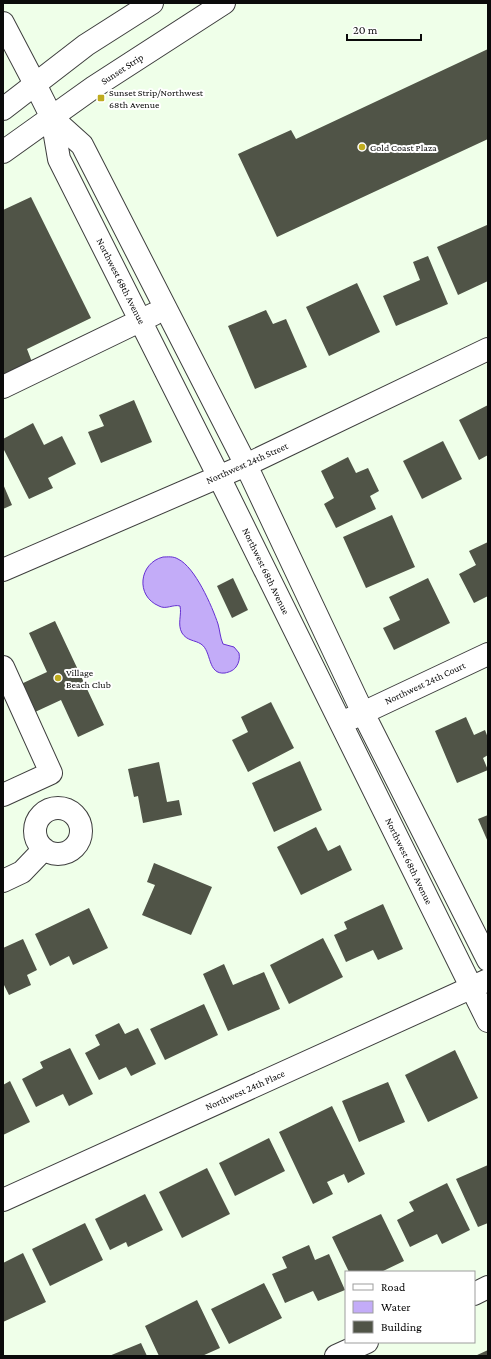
<svg xmlns="http://www.w3.org/2000/svg" width="491" height="1359" viewBox="0 0 491 1359" font-family="'Crimson Pro',serif">
<style>
.water{fill:#c3acf8;stroke:#6530d2}
.building{fill:#505447}
.lines{fill:none;stroke-linecap:round;stroke-linejoin:round}
.minor-casing{stroke:#3e3e3e;stroke-width:24}
.minor{stroke:#fff;stroke-width:22}
.poi-dot{fill:#bfac1f;stroke:#fff;stroke-width:1.5}
.labels{text-anchor:middle;dominant-baseline:central;stroke-width:4;stroke-linejoin:round;paint-order:stroke}
.street-label{font-size:10px;fill:#0b0b0b;stroke:#fff}
.poi-label{font-size:10px;fill:#0b0b0b;stroke:#fff;text-anchor:start}
</style>
<rect width="100%" height="100%" fill="#efffe9"/>
<path class="water" d="M163,557C168,557 173,556 178,559C195,567 212,606 218,624C220,631 220,637 223,644L234,647L239,653C240,658 239,663 236,667C233,671 229,672 225,673C207,675 212,651 201,644C195,640 187,641 182,633C177,624 182,615 180,606C173,604 166,610 159,606C135,596 139,563 163,557Z"/>
<path class="building" d="M488,49V139L277,237L238,154L291,130L296,139Z
M31,197L91,318L27,349L32,362L3,377V210Z
M487,225L488,281L458,295L437,247Z
M428,256L448,304L396,326L383,296L420,280L413,262Z
M357,283L380,332L329,356L306,307Z
M266,310L273,324L286,319L307,367L255,389L228,326Z
M134,400L152,442L101,463L88,432L104,426L99,415Z
M488,405V455L479,460L459,420Z
M33,423L44,445L62,436L76,464L48,478L53,488L29,499L3,448V439Z
M443,441L462,479L422,499L403,461Z
M348,457L356,473L368,468L379,491L370,496L376,509L336,528L324,504L334,498L321,471Z
M3,484L12,505L3,509Z
M392,515L415,567L366,588L343,537Z
M488,542V596L474,603L459,574L476,565L469,551Z
M233,578L248,610L232,618L217,586Z
M428,578L450,623L394,650L383,628L400,620L389,597Z
M55,621L104,725L78,737L61,700L35,712L21,684L47,672L29,633Z
M271,702L294,748L248,772L232,740L248,732L241,717Z
M466,717L474,735L485,730L488,738V755L483,758L488,770L457,783L435,731Z
M300,761L322,810L274,832L252,783Z
M159,762L167,802L179,800L182,815L143,823L138,796L134,797L128,769Z
M488,815V842L478,819Z
M316,827L328,851L340,845L352,870L301,895L277,847Z
M154,863L212,887L191,935L142,915L155,885L147,882Z
M383,904L403,949L378,960L373,950L346,962L334,935L347,929L344,922Z
M89,908L108,948L73,965L69,956L50,966L35,934Z
M323,938L343,977L289,1004L270,965Z
M23,939L37,970L27,975L31,985L9,995L4,985L3,986V948Z
M224,964L233,985L264,972L280,1009L228,1031L203,974Z
M204,1004L218,1035L165,1060L150,1029Z
M119,1023L125,1034L138,1028L156,1064L131,1076L126,1067L99,1080L85,1053L100,1045L95,1035Z
M70,1048L93,1094L69,1106L63,1094L36,1107L22,1079L43,1068L40,1062Z
M455,1050L478,1098L428,1122L405,1075Z
M10,1081L30,1122L3,1135V1085Z
M388,1082L405,1122L359,1142L342,1101Z
M332,1106L365,1174L348,1183L344,1174L327,1182L333,1194L313,1204L279,1132Z
M269,1138L285,1171L235,1196L219,1163Z
M488,1165V1223L478,1227L456,1179Z
M207,1168L230,1214L182,1238L159,1192Z
M447,1183L470,1230L442,1244L437,1234L410,1247L397,1220L414,1211L409,1202Z
M145,1194L163,1230L128,1247L126,1242L110,1250L95,1219Z
M381,1214L404,1261L381,1272H349L332,1237Z
M85,1223L103,1260L50,1286L32,1249Z
M309,1245L315,1260L329,1254L345,1290L318,1301L313,1291L285,1303L272,1274L287,1268L282,1257Z
M23,1253L46,1302L3,1322V1263Z
M264,1283L282,1318L229,1344L211,1309Z
M197,1300L220,1348L202,1356H159L145,1326Z
M141,1343L147,1356H109Z
M488,1350V1356H475Z"/>
<g class="lines">
<g class="minor-casing">
<path id="minor" d="M3,23L35,84L52,118L59,159L219,477L488,1021
M3,109L86,45L152,3
M52,118L82,145L246,465L363,713L488,960
M3,152L94,87L224,3
M3,387L154,314
M3,570L246,465L488,349
M3,667L51,773L3,795
M350,719L488,654
M35 831a23 23 0 1 1 46 0a23 23 0 1 1-46 0Z
M3,881L22,872L44,849
M3,1200L488,980
M474,1294L488,1287
M336,1356L367,1342"/>
</g>
<use href="#minor" class="minor"/>
</g>
<g class="poi-dot">
<rect x="97" y="94" width="8" height="8" rx="2"/>
<circle cx="362" cy="147" r="4"/>
<circle cx="58" cy="678" r="4"/>
</g>
<g class="labels">
<g class="street-label">
<text transform="translate(122 69) rotate(-33)">Sunset Strip</text>
<text transform="translate(121 281) rotate(63)">Northwest 68th Avenue</text>
<text transform="translate(247 463) rotate(-24)">Northwest 24th Street</text>
<text transform="translate(266 571) rotate(64)">Northwest 68th Avenue</text>
<text transform="translate(425 683) rotate(-25)">Northwest 24th Court</text>
<text transform="translate(409 861) rotate(64)">Northwest 68th Avenue</text>
<text transform="translate(245 1090) rotate(-24)">Northwest 24th Place</text>
</g>
<g class="poi-label">
<text x="109" y="92">Sunset Strip/Northwest<tspan x="109" dy="12">68th Avenue</tspan></text>
<text x="370" y="147">Gold Coast Plaza</text>
<text x="66" y="672">Village<tspan x="66" dy="12">Beach Club</tspan></text>
</g>
</g>
<rect width="491" height="1359" fill="none" stroke="#0b0b0b" stroke-width="8"/>
<rect x="345" y="1271" width="130" height="72" fill="#ffffff" stroke="#9d9d9d"/>
<rect x="353" y="1284" width="20" height="6" fill="#ffffff" stroke="#9d9d9d"/>
<text x="381" y="1291" font-size="12" fill="#0b0b0b">Road</text>
<rect x="353" y="1301" width="20" height="12" fill="#c3acf8" stroke="#9d9d9d"/>
<text x="381" y="1311" font-size="12" fill="#0b0b0b">Water</text>
<rect x="353" y="1321" width="20" height="12" fill="#505447" stroke="#9d9d9d"/>
<text x="381" y="1331" font-size="12" fill="#0b0b0b">Building</text>
<path d="M347 34v6h74v-6" fill="none" stroke="#0b0b0b" stroke-width="2"/>
<text x="353" y="34" font-size="12" fill="#0b0b0b" stroke="#ffffff" stroke-width="3" paint-order="stroke">20 m</text>
</svg>
